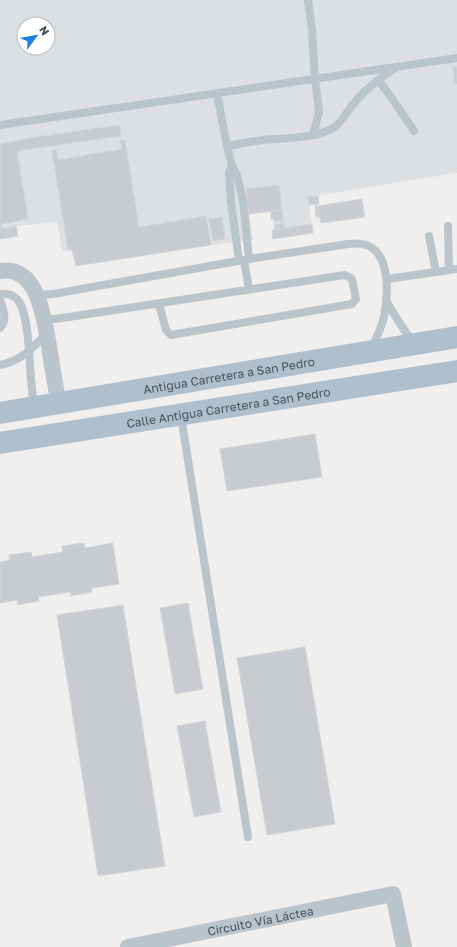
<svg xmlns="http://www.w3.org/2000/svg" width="457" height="947" viewBox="0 0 457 947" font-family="'Golos Text',sans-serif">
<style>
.airport{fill:#dde0e3;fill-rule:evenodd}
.building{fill:#c8ccd1;stroke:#d2d5da}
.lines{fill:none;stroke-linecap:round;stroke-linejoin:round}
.lane{stroke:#b9c4cb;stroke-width:8}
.street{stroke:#b9c4cb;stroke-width:16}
.primary{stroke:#aec0cd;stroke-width:22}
.labels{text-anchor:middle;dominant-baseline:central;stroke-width:3.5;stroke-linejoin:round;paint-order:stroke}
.street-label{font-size:12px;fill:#46535b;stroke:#fff}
</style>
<rect width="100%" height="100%" fill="#f1eeee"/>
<path class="airport" d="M0,0H457V173L308,197L313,233L273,239L272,230H275L274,221V219H271V211L249,214L253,240L226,243L76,266L72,250L62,251L57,222L16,226L0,239ZM24,24H48V48H24Z"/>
<path class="building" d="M453,67H457V84H455Z
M120,125L121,136L17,151L28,219L1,224L2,229L16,226L18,236L0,239V144L30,138Z
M125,140L139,227L206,216L211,245L76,266L72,250H68L52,151L56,150L58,160L122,149L120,141Z
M279,185L282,210L249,214L246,189Z
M318,196L319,204L309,205L307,197Z
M362,199L365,217L321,223L318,206Z
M315,206H318L320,217H316Z
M282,210L283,221H274V219H271V211Z
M222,217L225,239L213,241L209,219Z
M284,224L285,228L275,230L274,225Z
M312,224L313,233L273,239L272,230Z
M315,434L322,477L227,491L220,449Z
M84,543L85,548L113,543L119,584L91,588L92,592L71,596L70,592L38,597L39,601L17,605V600L0,603V562L10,560L9,555L31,552L32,557L63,552L62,546Z
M188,603L203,689L175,694L160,608Z
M123,605L165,866L98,876L57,615Z
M305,647L335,824L267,835L237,658Z
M205,721L221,812L194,817L177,726Z"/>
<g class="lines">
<path class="lane" d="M308,0L312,30L315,79L319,112L313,135
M378,80L389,94L414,131
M217,93L227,146
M0,125L457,58
M232,166L229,172L231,202L239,261
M448,226L449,270
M429,236L436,272
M249,259L243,201L237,175L232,166L227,146C240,144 252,141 264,140C284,138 317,138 333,128C343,122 347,110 355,102C366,88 381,78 395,68
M244,260L249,290
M387,279L457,269
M0,294C7,293 12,294 17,299C28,311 29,350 30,366C31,379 32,393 34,406
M37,295L53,294L249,259L348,244C355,243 362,243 369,246C391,257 388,297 384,317C381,329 376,339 371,349
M0,300C3,309 8,320 0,328
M386,300C394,315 403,329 413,342
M44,320L62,318L345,275L352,279L356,299L352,304L171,335L166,330L159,304
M0,365C21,361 32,349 46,334
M181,416L248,837"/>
<g class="street">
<path d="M0,271C39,265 44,320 49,346C52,366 55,385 59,404"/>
<path id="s1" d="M128,947L393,894L404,947"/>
</g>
<g class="primary">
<path id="s2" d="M0,413L457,337"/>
<path id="s3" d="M0,443L457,371"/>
</g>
</g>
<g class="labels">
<g class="street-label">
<text stroke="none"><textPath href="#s2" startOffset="232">Antigua Carretera a San Pedro</textPath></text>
<text stroke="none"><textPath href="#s3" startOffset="231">Calle Antigua Carretera a San Pedro</textPath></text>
<text stroke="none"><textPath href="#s1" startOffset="135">Circuito Vía Láctea</textPath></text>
</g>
</g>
<g transform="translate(36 36) rotate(58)"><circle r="19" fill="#ffffff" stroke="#b5babd"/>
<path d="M0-3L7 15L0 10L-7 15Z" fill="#1a83df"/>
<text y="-6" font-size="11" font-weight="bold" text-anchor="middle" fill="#46535b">N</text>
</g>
</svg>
